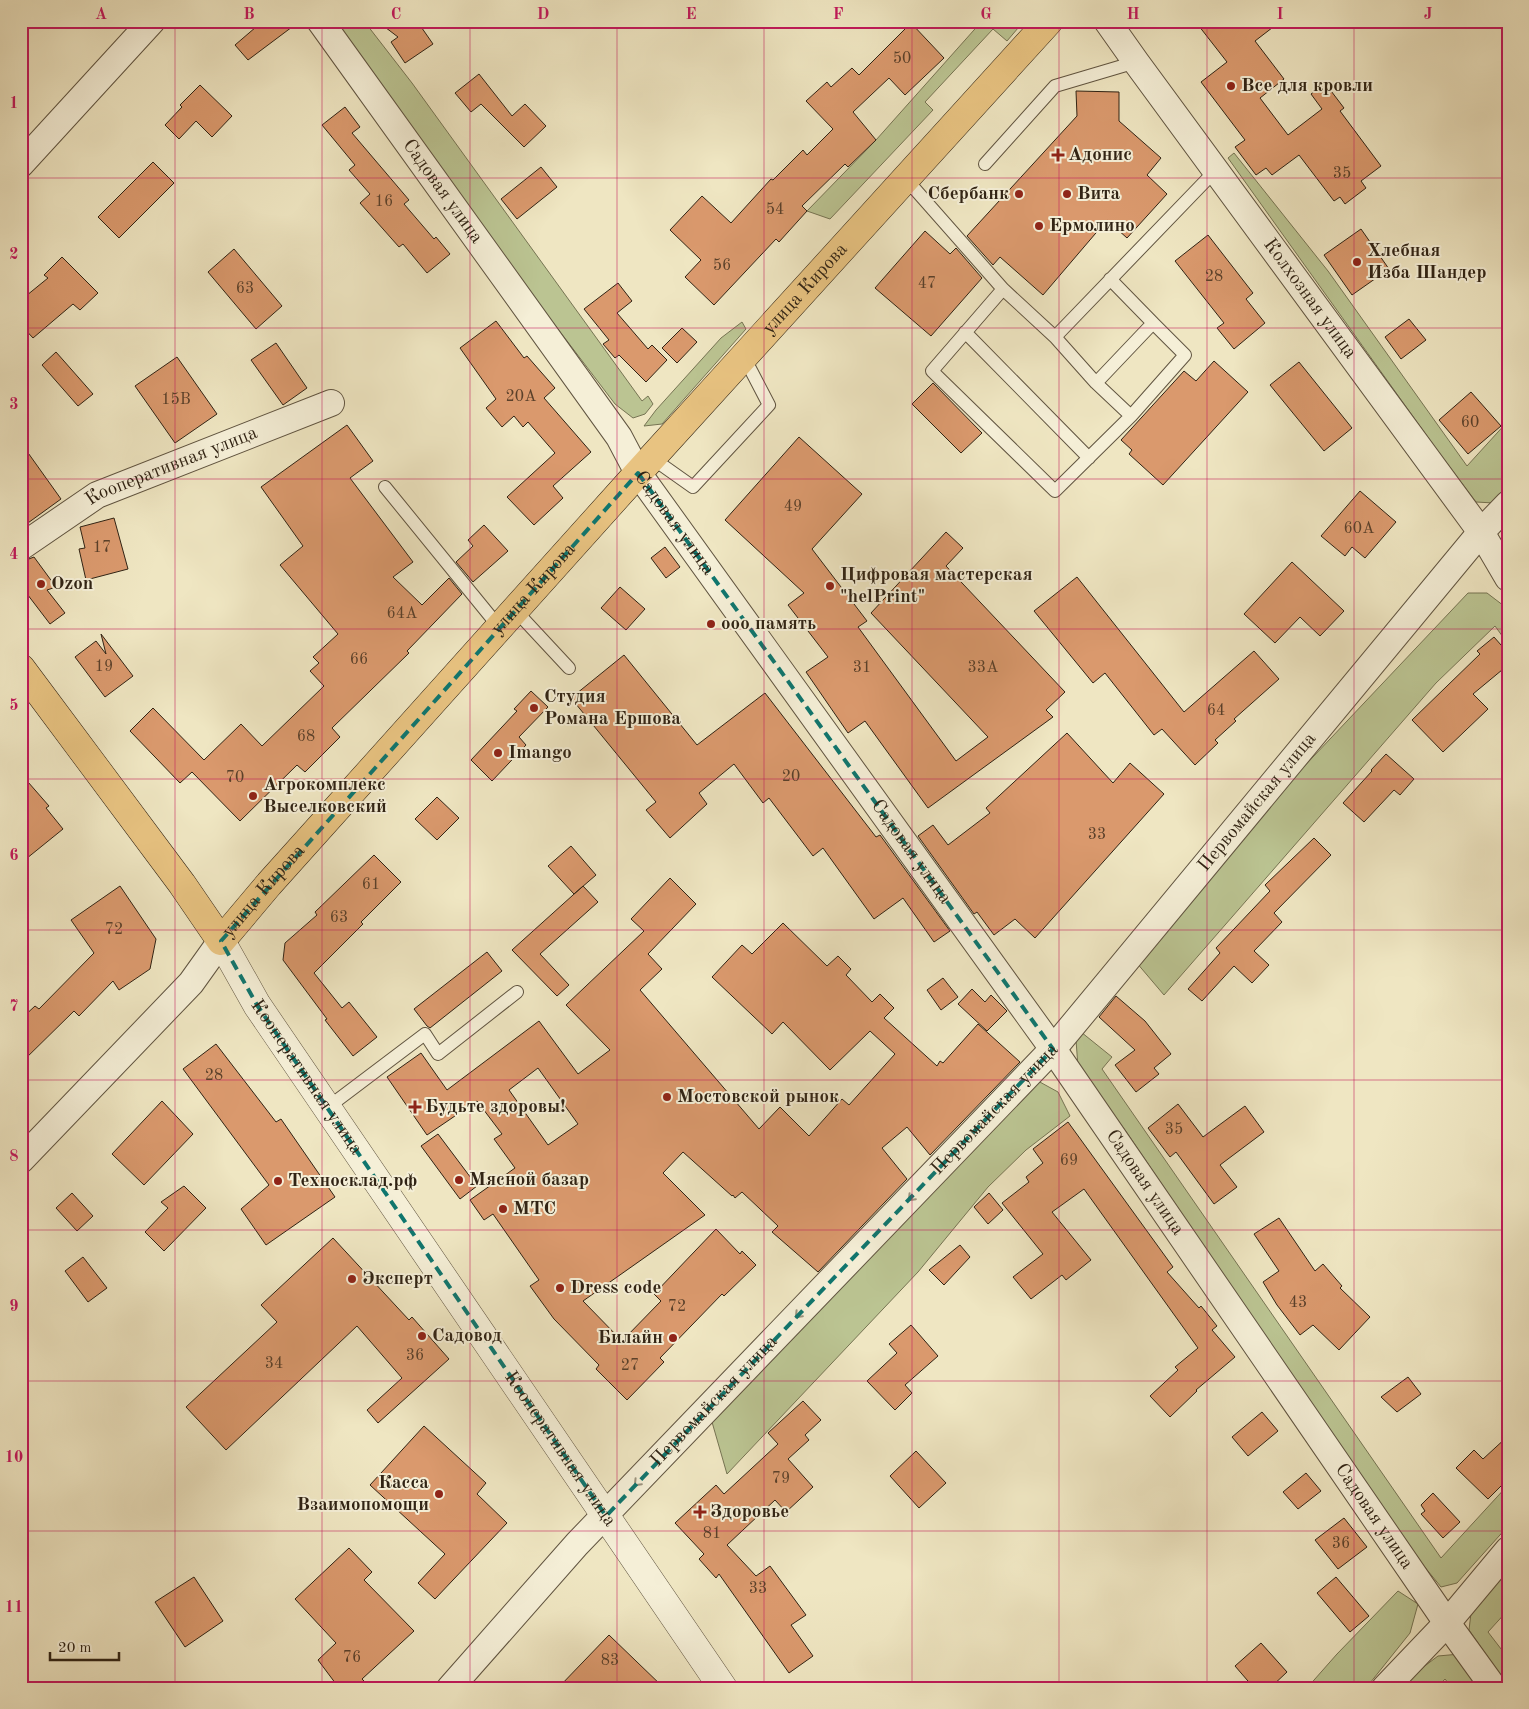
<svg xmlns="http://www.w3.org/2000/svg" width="1529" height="1709" viewBox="0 0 1529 1709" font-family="'Old Standard TT',serif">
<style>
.green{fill:#bbc492;stroke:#767453}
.building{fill:#da996d;stroke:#302314;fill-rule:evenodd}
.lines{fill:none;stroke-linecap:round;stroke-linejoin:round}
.service-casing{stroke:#605440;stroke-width:14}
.minor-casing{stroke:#605440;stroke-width:28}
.tertiary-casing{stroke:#605440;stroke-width:29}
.primary-casing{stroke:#302314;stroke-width:29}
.service{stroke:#f5efd7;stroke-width:12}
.minor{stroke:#f5efd7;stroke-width:26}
.tertiary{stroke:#f5efd7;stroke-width:28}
.primary{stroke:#e8c381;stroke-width:28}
.oneway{stroke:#9c937f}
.marked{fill:none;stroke:#0f766e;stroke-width:4;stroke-dasharray:10 6;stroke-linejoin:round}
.grid{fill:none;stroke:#c2185b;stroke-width:1;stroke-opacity:0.55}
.poi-dot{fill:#8f2418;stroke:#f5efd7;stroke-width:2}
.labels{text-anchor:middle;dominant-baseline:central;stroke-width:4;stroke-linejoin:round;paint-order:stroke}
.number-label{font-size:16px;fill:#5a402a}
.poi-label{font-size:19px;font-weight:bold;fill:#302314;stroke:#f5efd7;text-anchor:start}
.street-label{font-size:19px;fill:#302314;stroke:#f5efd7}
.neatline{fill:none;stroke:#c2185b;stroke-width:2}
.grid-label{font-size:16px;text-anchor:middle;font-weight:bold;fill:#c2185b}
</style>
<rect width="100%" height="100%" fill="#efe6c2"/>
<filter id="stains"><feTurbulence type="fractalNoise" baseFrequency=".004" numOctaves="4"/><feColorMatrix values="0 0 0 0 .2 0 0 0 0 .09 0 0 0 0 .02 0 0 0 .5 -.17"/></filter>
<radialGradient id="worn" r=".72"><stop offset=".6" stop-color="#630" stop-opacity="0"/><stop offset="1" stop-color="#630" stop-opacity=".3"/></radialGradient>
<path class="green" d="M336,21H364L412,83L642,401L648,396L653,404L645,414L633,418L615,404L548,316Z
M982,21H1024L1007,41L993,29L925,102L933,110L830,219L807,211L876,140Z
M1234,153L1328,271L1467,466L1508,421V488L1494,503L1476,502L1437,450L1228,158Z
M742,322L746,329L662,424L644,426L656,410L721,338Z
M1468,593H1487L1508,609V644L1495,626L1436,683L1164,995L1136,962L1296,775Z
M1081,1032L1112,1057L1102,1069L1441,1558L1508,1485V1526L1457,1583L1441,1587L1410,1549L1125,1130L1078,1067L1076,1040Z
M1038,1081L1058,1092L1070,1116L1026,1150L988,1187L918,1272L727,1474L712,1422Z
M1508,1566V1610L1488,1632L1508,1658V1686L1469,1630L1471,1613Z
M1398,1591L1418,1604L1410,1633L1366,1688H1307L1337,1654Z
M1460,1654L1483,1688H1452L1445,1679L1437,1688H1400L1410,1677L1438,1656Z"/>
<path class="building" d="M263,21H300L248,60L235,45Z
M377,21H417L433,44L405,63L391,42L398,37Z
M1195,21H1281L1255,41L1284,79L1260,98L1288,135L1322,109L1311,94L1325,83L1344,108L1340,111L1381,166L1361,181L1366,188L1345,204L1340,197L1334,201L1299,155L1272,175L1266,168L1256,175L1235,147L1245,140L1201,82L1227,62Z
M911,23L944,58L905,95L889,78L853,112L876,140L848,167L845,164L802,206L807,211L779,242L776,239L714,305L685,277L701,260L670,230L702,196L731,223L771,179L773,180L803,150L807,155L833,129L806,101L827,82L831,87L852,68L859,75Z
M479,74L512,116L525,104L546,126L524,147L481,104L471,112L455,93Z
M200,85L232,116L212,137L196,121L179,139L165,125L182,107L180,105Z
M1076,91L1119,92V121L1161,158L1147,175L1167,194L1127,238L1107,220L1043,295L1000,257L993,265L967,236L1077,116Z
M345,107L360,127L352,133L409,200L404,204L434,239L436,237L450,254L427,273L403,244L399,247L360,203L370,194L349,170L355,165L322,125Z
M153,162L174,183L119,238L98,217Z
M541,167L557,187L517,219L501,199Z
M1361,229L1389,269L1352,295L1324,255Z
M925,231L950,254L956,248L982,278L931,336L875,288Z
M1208,235L1253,293L1246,299L1265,323L1234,349L1217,328L1224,323L1175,261Z
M234,249L282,306L256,329L208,272Z
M62,257L98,293L80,310L73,304L33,338L21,325V300L48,278L44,275Z
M618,283L632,301L617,313L648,349L652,345L667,360L646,382L619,355L615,358L603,344L609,340L584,309Z
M1409,319L1426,340L1401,359L1385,337Z
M496,321L524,358L527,356L555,388L544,398L591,452L553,486L563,498L534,525L507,497L555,453L528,422L523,427L514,416L502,427L486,408L496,399L460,348Z
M682,328L697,342L677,363L662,348Z
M276,343L307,388L283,405L251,360Z
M56,352L93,394L78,406L42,365Z
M177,357L217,414L175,443L135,386Z
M1214,361L1248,392L1163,485L1129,454L1132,450L1121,440L1184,371L1196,381Z
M1299,362L1352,428L1324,451L1270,385Z
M933,383L982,433L961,453L912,404Z
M1471,392L1501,426L1468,454L1439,420Z
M347,425L373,461L350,478L413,562L393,577L422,605L449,578L462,594L407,651L409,653L332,728L340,737L305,772L297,765L240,821L192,772L180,783L130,731L153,708L204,760L241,724L262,746L324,686L310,671L319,663L313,657L338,634L280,565L303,546L261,487Z
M799,437L862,494L812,549L867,621L858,627L956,761L988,737L871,613L946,532L963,548L946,566L1065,692L1046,710L1053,717L928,808L865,721L848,733L806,672L828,657L788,605L804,593L725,520Z
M21,443L61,499L21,528Z
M1360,491L1396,522L1365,558L1352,547L1345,556L1321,536Z
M114,518L128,569L86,580L79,549L85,548L80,527Z
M484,525L508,551L473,582L456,562L473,546L468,540Z
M665,547L680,567L666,578L651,558Z
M34,557L56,587L47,590L65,613L50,624L21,586V562Z
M1292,562L1344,611L1320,636L1300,617L1275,643L1244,614Z
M1077,577L1184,712L1254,651L1279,679L1234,719L1236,721L1215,740L1218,743L1195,765L1162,729L1154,735L1105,673L1093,683L1034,611Z
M620,587L645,609L626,630L601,608Z
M101,634L133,676L105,697L75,657L96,641L106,654Z
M1494,637L1508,653V665L1473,694L1488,709L1443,752L1412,720L1480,654L1477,651Z
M624,655L697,745L765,693L876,837L880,835L950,931L934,942L903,898L874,919L823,848L813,856L769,798L763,803L734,764L699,793L707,804L670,838L646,810L656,802L571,698Z
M531,691L548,707L519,737L526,745L492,781L471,760L517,711L514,709Z
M1067,733L1113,783L1130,763L1164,794L1035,938L1015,919L994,935L977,912L974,914L918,836L933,825L948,845L990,813L986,808Z
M1386,754L1414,779L1400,795L1394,790L1364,822L1343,803L1372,771L1371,770Z
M21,774L49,806L46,808L63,829L21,863Z
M437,797L459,818L437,840L415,819Z
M1314,838L1331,855L1274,913L1282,922L1254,951L1269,965L1252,983L1234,966L1202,1001L1188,989L1220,953L1216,948L1270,891L1265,885Z
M571,846L596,875L574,894L548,866Z
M374,855L401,882L361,922L363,924L314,973L342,1008L349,1002L377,1037L353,1056L325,1020L327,1019L283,960L285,943L317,915L315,912Z
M670,878L696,904L648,954L662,969L640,990L759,1129L780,1107L809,1136L842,1099L849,1105L895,1054L870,1031L830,1070L783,1022L772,1034L712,977L742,945L752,954L783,923L827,966L838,956L851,969L846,975L872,1002L880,994L894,1008L884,1018L937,1066L940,1061L943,1063L978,1024L1020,1062L930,1155L907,1127L882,1148L907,1179L818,1272L772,1232L778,1226L742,1192L735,1198L733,1195L732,1196L683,1152L663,1173L705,1215L583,1301L622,1341L661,1301L654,1294L716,1229L740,1254L742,1251L756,1265L724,1296L722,1294L660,1358L664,1362L627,1400L596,1369L599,1365L554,1319L530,1286L539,1280L493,1214L484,1220L470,1200L515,1168L494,1139L502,1134L477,1101L427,1135L387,1077L421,1053L447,1090L539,1021L578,1074L610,1050L566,1005L644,931L631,919ZM538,1068L578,1124L548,1145L509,1090Z
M120,886L156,939L150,969L119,990L113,981L79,1016L74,1011L21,1063V1019L35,1006L39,1009L94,953L71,920Z
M583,886L598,902L540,954L569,985L557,996L512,950Z
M487,952L502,971L430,1028L427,1026L414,1009Z
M943,978L958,997L941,1010L927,990Z
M972,989L985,1002L991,995L1007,1011L987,1031L958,1004Z
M1116,996L1145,1021L1171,1054L1154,1068L1159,1074L1136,1092L1115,1065L1135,1050L1099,1017Z
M216,1044L276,1122L281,1119L335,1197L266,1245L241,1209L269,1185L183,1069Z
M162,1101L193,1134L144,1185L112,1154Z
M1178,1104L1203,1137L1245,1106L1264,1132L1220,1165L1237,1187L1214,1204L1176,1152L1170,1157L1148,1128Z
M1068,1122L1173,1267L1167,1272L1199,1308L1201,1306L1217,1326L1212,1330L1235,1357L1196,1390L1197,1391L1170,1417L1150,1396L1178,1370L1175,1367L1198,1348L1084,1189L1052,1212L1091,1260L1066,1280L1062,1275L1031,1299L1013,1277L1043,1254L1002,1203L1029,1182L1026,1177L1043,1163L1033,1149Z
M438,1134L477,1186L460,1199L421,1146Z
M184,1186L206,1208L164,1251L145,1232L168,1208L161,1202Z
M72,1193L93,1216L77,1231L56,1208Z
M989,1193L1003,1210L988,1224L974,1207Z
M1279,1218L1315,1271L1323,1264L1342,1286L1340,1288L1370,1317L1339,1350L1313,1325L1300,1335L1277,1305L1263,1282L1279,1271L1254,1234Z
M333,1238L409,1320L412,1317L449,1359L378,1423L367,1410L402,1378L357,1326L226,1450L186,1407L277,1322L261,1305Z
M960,1245L970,1257L944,1285L929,1270Z
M83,1257L107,1288L88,1302L65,1271Z
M911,1325L938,1356L905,1385L912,1393L895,1410L867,1381L897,1353L889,1344Z
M1408,1377L1421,1394L1397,1412L1381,1397Z
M803,1401L821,1420L805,1435L809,1440L788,1459L813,1487L786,1512L775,1500L727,1545L756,1576L770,1566L806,1615L791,1625L813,1656L789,1673L719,1574L716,1578L699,1559L704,1554L675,1523L716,1485L724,1494L778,1444L768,1433Z
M1262,1412L1278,1431L1248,1456L1232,1437Z
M424,1426L486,1483L477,1494L507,1523L435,1599L418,1583L445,1554L370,1485Z
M1508,1436V1479L1488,1499L1456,1468L1474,1450L1483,1459Z
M916,1451L946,1483L919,1508L890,1476Z
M1306,1473L1321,1491L1298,1509L1283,1492Z
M1433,1493L1460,1522L1443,1538L1421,1514L1425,1511L1421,1505Z
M1344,1518L1367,1547L1338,1569L1315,1540Z
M349,1548L372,1572L364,1580L414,1631L362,1679L371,1688H339L318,1660L336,1643L295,1599Z
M194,1577L223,1621L185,1647L155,1602Z
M1336,1577L1369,1616L1350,1632L1317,1593Z
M609,1635L664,1688H558Z
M1261,1643L1287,1672L1270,1688H1254L1235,1666Z"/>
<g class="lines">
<g class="service-casing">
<path id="service" d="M985,164L1055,86L1136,62
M906,179L1003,289
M1110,279L1153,323
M965,332L1089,458
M1055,337L1215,171
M1096,383L1153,323L1185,355L1131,416L1055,491L932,371L1003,289L1055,337L1096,383L1131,416
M652,458L693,487L769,405L744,357
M385,487L499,627
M515,610L569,668
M327,1108L425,1034L438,1054L517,992"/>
</g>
<g class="minor-casing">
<g id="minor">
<path id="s1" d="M320,21L619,437L638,473L1053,1049L1447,1623L1494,1688"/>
<path id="s2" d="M1107,21L1136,62L1481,532L1508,578"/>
<path d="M21,164L152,21"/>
<path id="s3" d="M21,547L97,495L331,403"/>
<path d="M21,1160L191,983L221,941"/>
<path id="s4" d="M450,1688L577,1544L1053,1049L1481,532L1508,504"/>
<path d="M1385,1688L1447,1623L1508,1550"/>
</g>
</g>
<g class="tertiary-casing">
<g id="tertiary">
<path id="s5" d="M221,941L257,1005L723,1688"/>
</g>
</g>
<g class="primary-casing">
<g id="primary">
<path id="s6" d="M21,668L182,884L221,941L269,884L638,473L1049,21"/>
</g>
</g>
<use href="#service" class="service"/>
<use href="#minor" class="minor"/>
<use href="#tertiary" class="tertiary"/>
<use href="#primary" class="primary"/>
</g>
<defs><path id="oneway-chevron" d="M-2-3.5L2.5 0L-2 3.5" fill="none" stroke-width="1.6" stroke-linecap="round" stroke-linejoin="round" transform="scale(1.25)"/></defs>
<g class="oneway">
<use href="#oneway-chevron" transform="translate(911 1198) rotate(134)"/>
<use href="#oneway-chevron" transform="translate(798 1315) rotate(134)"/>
<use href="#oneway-chevron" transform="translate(637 1483) rotate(134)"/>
</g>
<path class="marked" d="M638,473L1053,1049L606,1516L257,1005L221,941Z"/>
<path class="grid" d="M175,21V1688M322,21V1688M470,21V1688M617,21V1688M764,21V1688M912,21V1688M1059,21V1688M1207,21V1688M1354,21V1688M21,178H1508M21,328H1508M21,479H1508M21,629H1508M21,779H1508M21,930H1508M21,1080H1508M21,1230H1508M21,1381H1508M21,1531H1508"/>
<g class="poi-dot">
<circle cx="1231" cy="86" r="5"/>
<path d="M1055.5 147.5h5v5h5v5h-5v5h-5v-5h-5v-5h5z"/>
<circle cx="1019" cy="194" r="5"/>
<circle cx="1067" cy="194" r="5"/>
<circle cx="1039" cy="226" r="5"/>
<circle cx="1357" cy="262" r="5"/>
<circle cx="41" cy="584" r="5"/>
<circle cx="830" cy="586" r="5"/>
<circle cx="711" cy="624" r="5"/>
<circle cx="534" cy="708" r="5"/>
<circle cx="498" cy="753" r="5"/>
<circle cx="253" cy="796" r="5"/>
<circle cx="667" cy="1097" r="5"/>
<path d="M412.5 1099.5h5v5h5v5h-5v5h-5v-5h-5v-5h5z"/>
<circle cx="459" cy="1180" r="5"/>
<circle cx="278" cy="1181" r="5"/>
<circle cx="503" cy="1209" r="5"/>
<circle cx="352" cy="1279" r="5"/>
<circle cx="560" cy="1288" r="5"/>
<circle cx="422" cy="1336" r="5"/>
<circle cx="673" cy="1338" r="5"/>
<circle cx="439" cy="1494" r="5"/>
<path d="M697.5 1504.5h5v5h5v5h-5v5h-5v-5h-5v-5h5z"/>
</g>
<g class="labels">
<g class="number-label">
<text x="902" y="59">50</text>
<text x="1342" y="174">35</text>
<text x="384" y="202">16</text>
<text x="775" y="210">54</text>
<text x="722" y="266">56</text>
<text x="1214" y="277">28</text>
<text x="927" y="284">47</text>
<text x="245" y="289">63</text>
<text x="521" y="397">20А</text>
<text x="176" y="400">15В</text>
<text x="1470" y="423">60</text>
<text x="793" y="507">49</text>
<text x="1359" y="529">60А</text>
<text x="102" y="548">17</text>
<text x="402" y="614">64А</text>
<text x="359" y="660">66</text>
<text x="104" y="667">19</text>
<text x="862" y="668">31</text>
<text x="983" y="668">33А</text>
<text x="1216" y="711">64</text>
<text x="306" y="737">68</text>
<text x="791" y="777">20</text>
<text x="235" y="778">70</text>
<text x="1097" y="835">33</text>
<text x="371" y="885">61</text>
<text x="339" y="918">63</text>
<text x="114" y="930">72</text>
<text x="214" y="1076">28</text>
<text x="1174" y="1130">35</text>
<text x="1069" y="1161">69</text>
<text x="1298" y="1303">43</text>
<text x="677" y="1307">72</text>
<text x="415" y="1356">36</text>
<text x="274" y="1364">34</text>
<text x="630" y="1366">27</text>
<text x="781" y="1479">79</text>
<text x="712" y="1534">81</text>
<text x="1341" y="1544">36</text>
<text x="758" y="1589">33</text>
<text x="352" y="1658">76</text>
<text x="610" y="1661">83</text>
</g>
<g class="poi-label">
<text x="1241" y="86">Все для кровли</text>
<text x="1068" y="155">Адонис</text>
<text x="1009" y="194" text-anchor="end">Сбербанк</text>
<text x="1077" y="194">Вита</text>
<text x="1049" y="226">Ермолино</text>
<text x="1367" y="251">Хлебная<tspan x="1367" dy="22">Изба Шандер</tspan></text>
<text x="840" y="575">Цифровая мастерская<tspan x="840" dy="22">"helPrint"</tspan></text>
<text x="51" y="584">Ozon</text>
<text x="721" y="624">ооо память</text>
<text x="544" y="697">Студия<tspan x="544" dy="22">Романа Ершова</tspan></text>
<text x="508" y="753">Imango</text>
<text x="263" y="785">Агрокомплекс<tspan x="263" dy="22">Выселковский</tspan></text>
<text x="677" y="1097">Мостовской рынок</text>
<text x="425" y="1107">Будьте здоровы!</text>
<text x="469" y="1180">Мясной базар</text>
<text x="288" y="1181">Техносклад.рф</text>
<text x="513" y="1209">МТС</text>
<text x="362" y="1279">Эксперт</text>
<text x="570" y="1288">Dress code</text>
<text x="432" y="1336">Садовод</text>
<text x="663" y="1338" text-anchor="end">Билайн</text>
<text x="429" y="1483" text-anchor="end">Касса<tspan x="429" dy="22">Взаимопомощи</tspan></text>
<text x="710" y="1512">Здоровье</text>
</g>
<g class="street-label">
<text stroke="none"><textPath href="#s1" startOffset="210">Садовая улица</textPath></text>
<text stroke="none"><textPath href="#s6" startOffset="1214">улица Кирова</textPath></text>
<text stroke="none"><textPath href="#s2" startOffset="344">Колхозная улица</textPath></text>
<text stroke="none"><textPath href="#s3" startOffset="172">Кооперативная улица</textPath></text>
<text stroke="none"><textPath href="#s1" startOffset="615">Садовая улица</textPath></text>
<text stroke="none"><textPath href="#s6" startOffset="809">улица Кирова</textPath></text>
<text stroke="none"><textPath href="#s4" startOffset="1199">Первомайская улица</textPath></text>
<text stroke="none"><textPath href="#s1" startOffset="1020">Садовая улица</textPath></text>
<text stroke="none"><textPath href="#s6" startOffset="404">улица Кирова</textPath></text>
<text stroke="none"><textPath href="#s5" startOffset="161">Кооперативная улица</textPath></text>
<text stroke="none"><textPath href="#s4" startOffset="795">Первомайская улица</textPath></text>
<text stroke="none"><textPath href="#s1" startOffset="1425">Садовая улица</textPath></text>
<text stroke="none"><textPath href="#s4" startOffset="390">Первомайская улица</textPath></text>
<text stroke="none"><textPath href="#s5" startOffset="611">Кооперативная улица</textPath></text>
<text stroke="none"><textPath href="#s1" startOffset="1830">Садовая улица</textPath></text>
</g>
</g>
<rect width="1529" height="1709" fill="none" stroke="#efe6c2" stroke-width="55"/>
<path d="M50 1652v8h69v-8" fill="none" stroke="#302314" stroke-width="2.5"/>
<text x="58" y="1652" font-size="15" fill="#302314" stroke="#f5efd7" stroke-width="4" paint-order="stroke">20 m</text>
<rect x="28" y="28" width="1474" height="1654" class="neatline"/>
<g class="grid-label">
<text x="101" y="19">A</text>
<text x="249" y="19">B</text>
<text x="396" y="19">C</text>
<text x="543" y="19">D</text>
<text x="691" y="19">E</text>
<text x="838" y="19">F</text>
<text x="986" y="19">G</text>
<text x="1133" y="19">H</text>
<text x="1280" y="19">I</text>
<text x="1428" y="19">J</text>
<text x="14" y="108">1</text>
<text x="14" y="259">2</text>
<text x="14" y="409">3</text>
<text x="14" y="559">4</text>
<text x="14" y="710">5</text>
<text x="14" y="860">6</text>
<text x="14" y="1011">7</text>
<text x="14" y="1161">8</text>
<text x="14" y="1311">9</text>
<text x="14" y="1462">10</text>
<text x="14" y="1612">11</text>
</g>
<rect width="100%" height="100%" filter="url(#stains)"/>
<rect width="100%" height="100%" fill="url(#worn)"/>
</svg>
